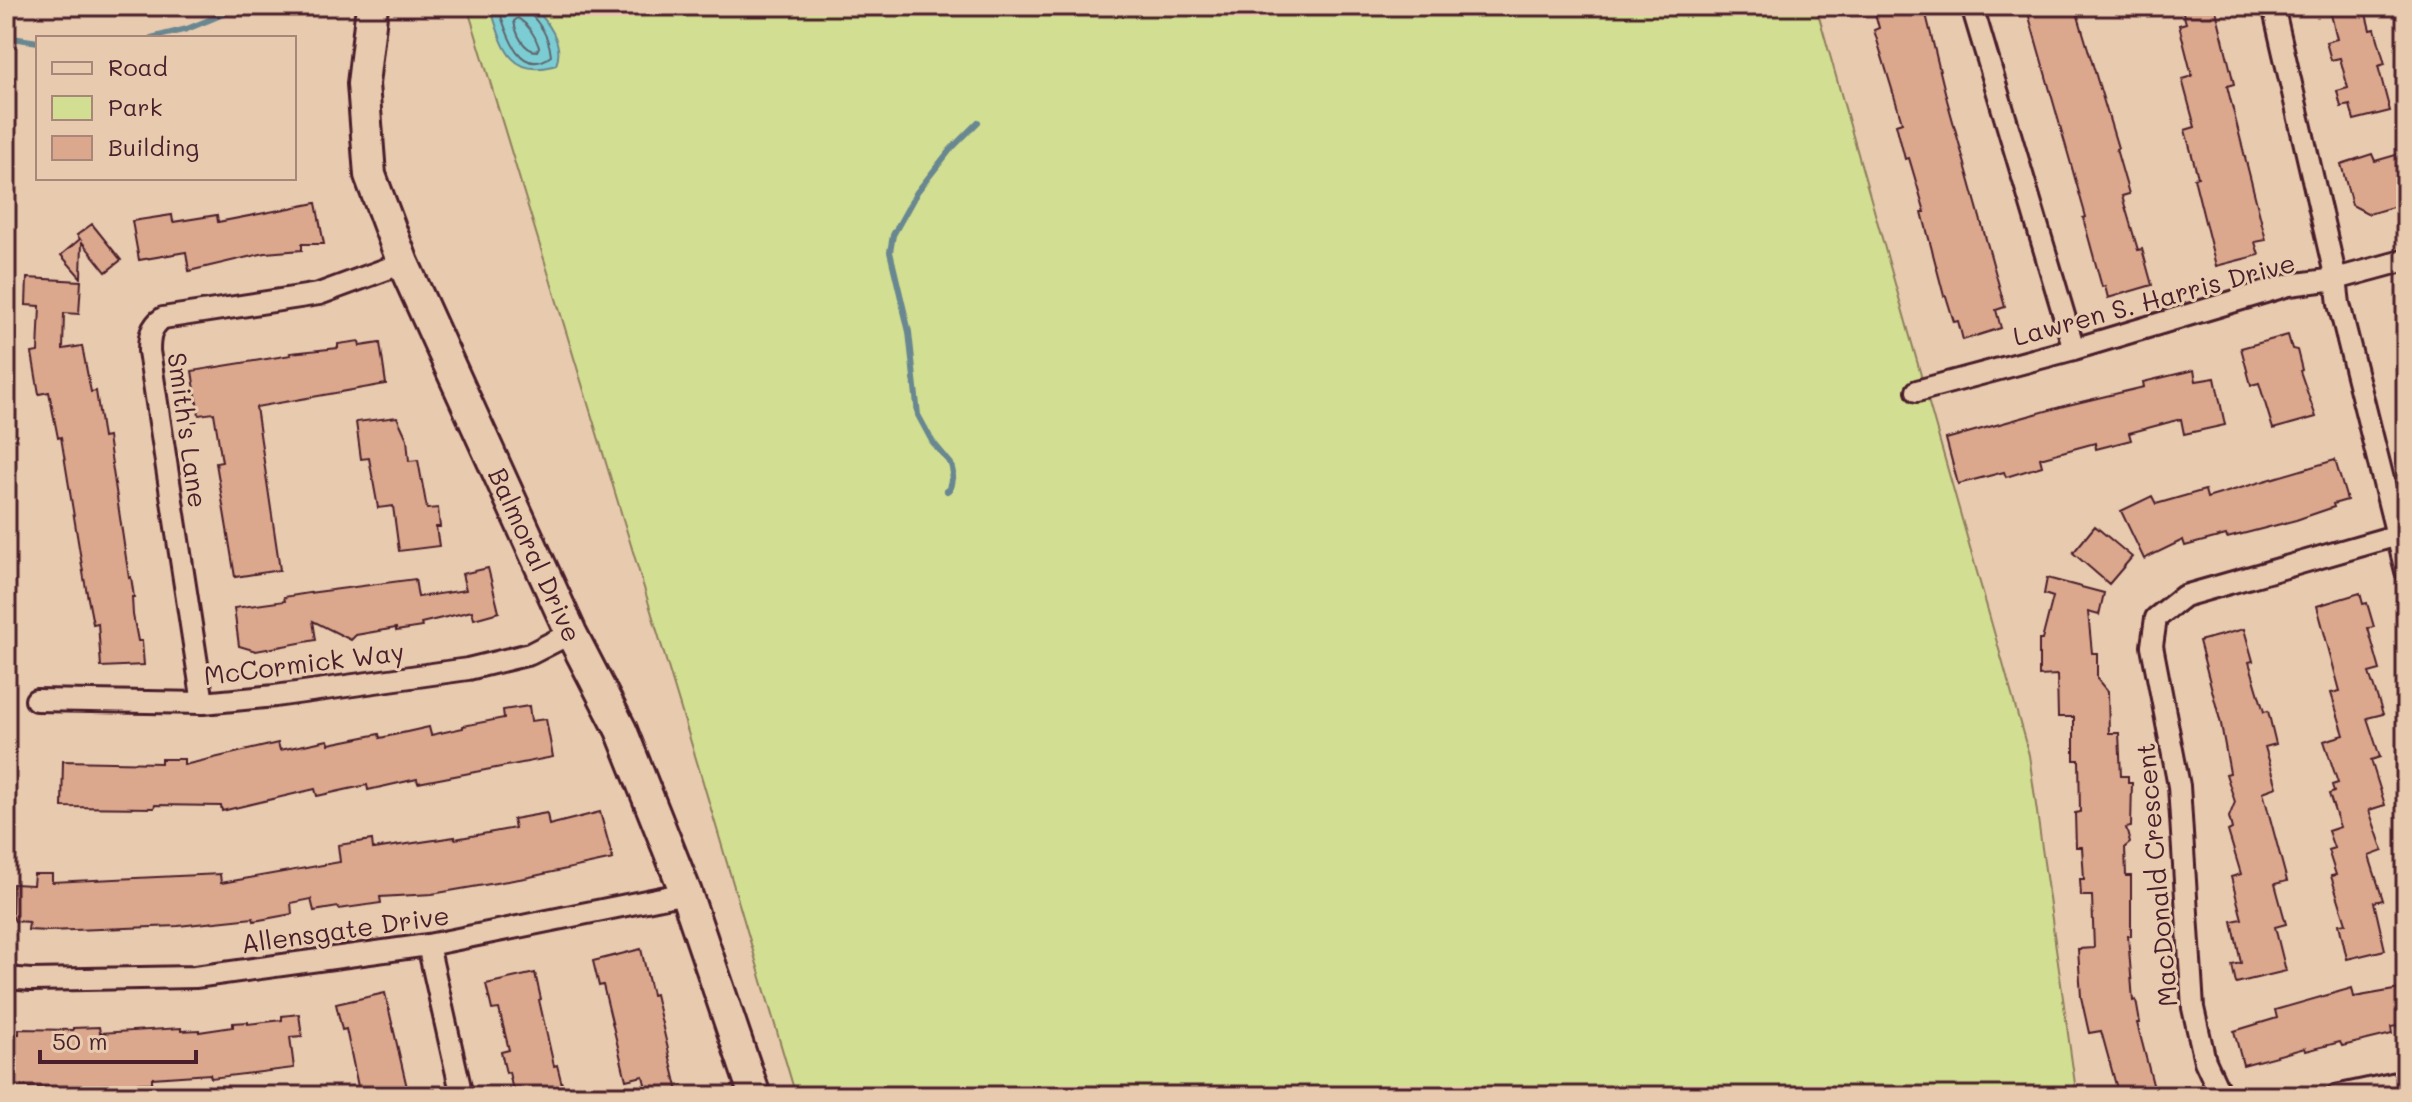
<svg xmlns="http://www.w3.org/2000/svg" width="2412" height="1102" viewBox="0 0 2412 1102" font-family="Mali,sans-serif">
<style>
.green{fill:#d2de91;stroke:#8e7e5e;stroke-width:2}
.water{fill:#7ccdd3;stroke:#688790;stroke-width:2}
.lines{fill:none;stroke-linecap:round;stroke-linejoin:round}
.shore{stroke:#5e656e;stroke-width:2}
.stream{stroke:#688790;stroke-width:6}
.building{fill:#dba88e;stroke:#4a1f2b;stroke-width:2}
.street-casing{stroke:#4a1f2b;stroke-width:26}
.secondary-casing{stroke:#4a1f2b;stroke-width:36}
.street{stroke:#e8cbaf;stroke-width:20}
.secondary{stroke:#e8cbaf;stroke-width:30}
.labels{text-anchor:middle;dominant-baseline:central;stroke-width:6;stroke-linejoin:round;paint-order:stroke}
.street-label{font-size:26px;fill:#4a1f2b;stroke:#e8cbaf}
</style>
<rect width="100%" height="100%" fill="#e8cbaf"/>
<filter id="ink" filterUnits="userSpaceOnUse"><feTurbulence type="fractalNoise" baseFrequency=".0125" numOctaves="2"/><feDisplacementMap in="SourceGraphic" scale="16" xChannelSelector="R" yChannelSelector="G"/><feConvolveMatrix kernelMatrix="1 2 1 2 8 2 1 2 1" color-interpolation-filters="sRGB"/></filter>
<g filter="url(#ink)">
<path class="green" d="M467,6H1816L2029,755L2076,1091L2055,1096H796L700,772Z"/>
<path class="water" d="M490,6H533C547,21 565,43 556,65C508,80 502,43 490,6Z"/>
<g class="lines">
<path class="shore" d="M498,6C505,28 518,80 551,56C550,45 546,33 538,23C533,16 529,15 528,6
M518,18C529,25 535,35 539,47L537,51C524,51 516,34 514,21Z"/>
<path class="stream" d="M6,37L38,42
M151,38L187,29L243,6
M947,491L950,489L953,473L951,464L932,441L918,415L909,332L890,252L893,235L917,192L950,150L978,122"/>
</g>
<path class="building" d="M1873,6H1924L1947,100L2005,307L1996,310L2001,328L1963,340L1958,321L1954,322L1946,296H1944L1922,212H1925L1909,158L1905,159L1896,124L1902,122L1874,30L1879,28Z
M2026,6H2075L2118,148L2116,149L2129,194L2122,196L2138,250L2142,249L2152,285L2108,298L2105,286L2102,287L2083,218L2086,217Z
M2181,6H2215L2234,84L2227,86L2266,240L2255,242L2259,255L2216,266L2194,178L2198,177L2185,130L2195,127L2182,79L2192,76L2179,25L2186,23Z
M2329,6H2364L2370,30L2375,29L2385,64L2378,66L2390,111L2354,120L2350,105L2341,107L2337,91L2348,88L2340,58L2331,60L2326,42L2337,39Z
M2406,152V203L2369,214L2352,205L2341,164L2372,154L2375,161Z
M316,203L324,244H302V250L265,253L189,271L186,252L139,260L132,221L172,215L173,222L217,215L218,222Z
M92,224L121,260L106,272L82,242L81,278L61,255L80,239L77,235Z
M27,278L81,281L79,314L64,313L63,349L82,346L91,392L96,391L103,438L108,437L129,578L131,577L134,597H132L133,615L138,641H142L144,665L101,667L98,623L93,624L84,578L61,437L58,438L49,392L39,394L32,353L38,352L40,306L26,305Z
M2288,335L2292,349L2297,350L2302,370L2300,371L2316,417L2273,429L2259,383L2251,385L2241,348Z
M359,341L360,346L380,343L386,384L256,407L280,570L235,577L216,463L222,462L214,413L199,415L192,371L291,355L290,353L338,348V344Z
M2194,370L2196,381L2215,378L2225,425L2184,434L2181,419L2129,433L2131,440L2096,449L2095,443L2040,458L2042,466L2006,477L2004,472L1958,484L1946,439L2064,406L2144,387L2143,382Z
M397,417L407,439L409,461L418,460L427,509L438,508L440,527H436L439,546L399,551L393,506L378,508L369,458L361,459L356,422Z
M2335,460L2347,500L2333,504L2334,507L2296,520L2227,538L2226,535L2185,546L2183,540L2144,559L2121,511L2152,496L2156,504L2205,490L2207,498Z
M2095,526L2132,557L2109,584L2073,553Z
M488,568L499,612L474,619L472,611L421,623L422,627L396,631V628L356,635L351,640L313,621L316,640L256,651L239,646L234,608L285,601L284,597L309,593L415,579L418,597L466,590L462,574Z
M2047,578L2104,593L2099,615L2088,612L2092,653H2097V679L2108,692L2109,733H2119L2121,776H2128V783H2132L2131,827L2126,828L2130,843L2125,847L2126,876H2131V936H2128L2133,1001L2136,1000L2140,1023H2137L2156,1096H2119L2101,1031L2089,1033L2081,997L2078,949L2094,948L2092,896H2081L2080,879H2084L2082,847H2076L2075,813L2080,812L2079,760H2074V717H2058L2057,675L2039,676V640H2042L2053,597L2044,594Z
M2360,593L2363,604L2367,603L2374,627L2368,628L2380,670L2369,673L2383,714L2367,718L2380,757L2371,760L2385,805L2369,810L2383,851L2369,856L2383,900L2374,902L2385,950L2347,959L2339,924L2346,923L2331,876L2336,875L2328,850L2334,848L2328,831L2340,827L2329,794L2334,792L2332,785L2338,783L2324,741L2344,735L2331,693L2340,691L2317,606Z
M2244,629L2253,661L2249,662L2264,712L2268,711L2276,744L2265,747L2277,787L2263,792L2287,881L2275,884L2286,924L2275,927L2286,971L2236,983L2232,965L2241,963L2232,921L2242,919L2231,877L2241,874L2228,831L2232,829L2229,817L2235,802L2226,774L2230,773L2221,724L2199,641Z
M529,706L531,721L546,719L553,757L418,783L417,779L368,790L367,785L317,796L315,789L222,811L221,806L155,805L154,808L62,807L63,761L161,763V759H184V765L278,743L280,750L328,740L329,744L379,734L380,738L429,727L431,735L463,728V726L504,718L503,710Z
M600,812L613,859L525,878L432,894L380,897L381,903L339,909L338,907L314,911L311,899L291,903L292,914L254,921L253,918L178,926L48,931L28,930L29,922L15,921L12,915L13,884L33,885L34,874H52V882L220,874L221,883L340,862L338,845L372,840L373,849L455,837V839L515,828L513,819L547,813L549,825Z
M641,949L652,995L655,994L679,1096H648L643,1076L626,1080L603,985L599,986L593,961Z
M535,973L541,999L539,1000L554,1066L557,1065L565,1096H514L509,1072L506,1073L501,1052L509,1050L499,1009L492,1010L486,984Z
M2352,988L2354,997L2400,989L2403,1005L2406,1007V1019L2402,1025L2391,1027L2392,1034L2342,1046L2340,1042L2306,1051L2305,1048L2243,1065L2234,1031L2277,1018L2275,1010Z
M385,993L409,1096H360L346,1029L342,1030L336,1004Z
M299,1014L302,1036L290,1037L294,1068L211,1078L210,1074L152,1078V1083L101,1085V1096H58V1087H7V1034H19V1029L73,1030V1028L99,1027L100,1033L181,1028V1031L199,1030V1032L233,1027V1023L248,1022V1024L282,1020V1016Z"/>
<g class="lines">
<g class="street-casing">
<path id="street" d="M1972,6L2074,349
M2273,6L2336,279L2339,304L2406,571
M1917,391L2074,349L2289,285L2336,279L2406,260
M36,700L203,703L275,696L468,669L530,654L571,633
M203,703L149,351C149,337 151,326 163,318L319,294L403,263
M428,945L462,1096
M6,978L31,980L195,977L428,945L686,893
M2221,1096L2205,1061L2193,1008L2179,786L2152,646L2156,618L2184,596L2398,535
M2336,1096L2406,1081"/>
</g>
<g class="secondary-casing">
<g id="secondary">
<path id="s1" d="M372,6L363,84L370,175L403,263L571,633L621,730L686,893L755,1096"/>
</g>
</g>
<use href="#street" class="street"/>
<use href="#secondary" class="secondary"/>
</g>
</g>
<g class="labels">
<g class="street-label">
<text transform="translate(2154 299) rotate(-15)">Lawren S. Harris Drive</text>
<text transform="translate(188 430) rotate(82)">Smith's Lane</text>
<text stroke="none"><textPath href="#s1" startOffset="584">Balmoral Drive</textPath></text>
<text transform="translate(304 663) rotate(-7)">McCormick Way</text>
<text transform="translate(2156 875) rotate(-95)">MacDonald Crescent</text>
<text transform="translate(345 929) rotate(-8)">Allensgate Drive</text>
</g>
</g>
<rect width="2412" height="1102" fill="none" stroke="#e8cbaf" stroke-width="32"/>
<rect x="16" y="16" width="2380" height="1070" fill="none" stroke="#4a1f2b" stroke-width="3" filter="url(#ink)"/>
<rect x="36" y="36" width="260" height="144" fill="#e8cbaf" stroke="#a9867a" stroke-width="2"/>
<rect x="52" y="62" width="40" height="12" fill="#e8cbaf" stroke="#a9867a" stroke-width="2"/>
<text x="108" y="76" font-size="24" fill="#4a1f2b">Road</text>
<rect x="52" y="96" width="40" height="24" fill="#d2de91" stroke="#a9867a" stroke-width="2"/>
<text x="108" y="116" font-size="24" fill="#4a1f2b">Park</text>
<rect x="52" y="136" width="40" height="24" fill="#dba88e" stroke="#a9867a" stroke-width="2"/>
<text x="108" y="156" font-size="24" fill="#4a1f2b">Building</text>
<path d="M40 1050v12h156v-12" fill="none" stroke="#4a1f2b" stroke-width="4"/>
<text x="52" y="1050" font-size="24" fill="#4a1f2b" stroke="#e8cbaf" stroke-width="6" paint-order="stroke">50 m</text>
</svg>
